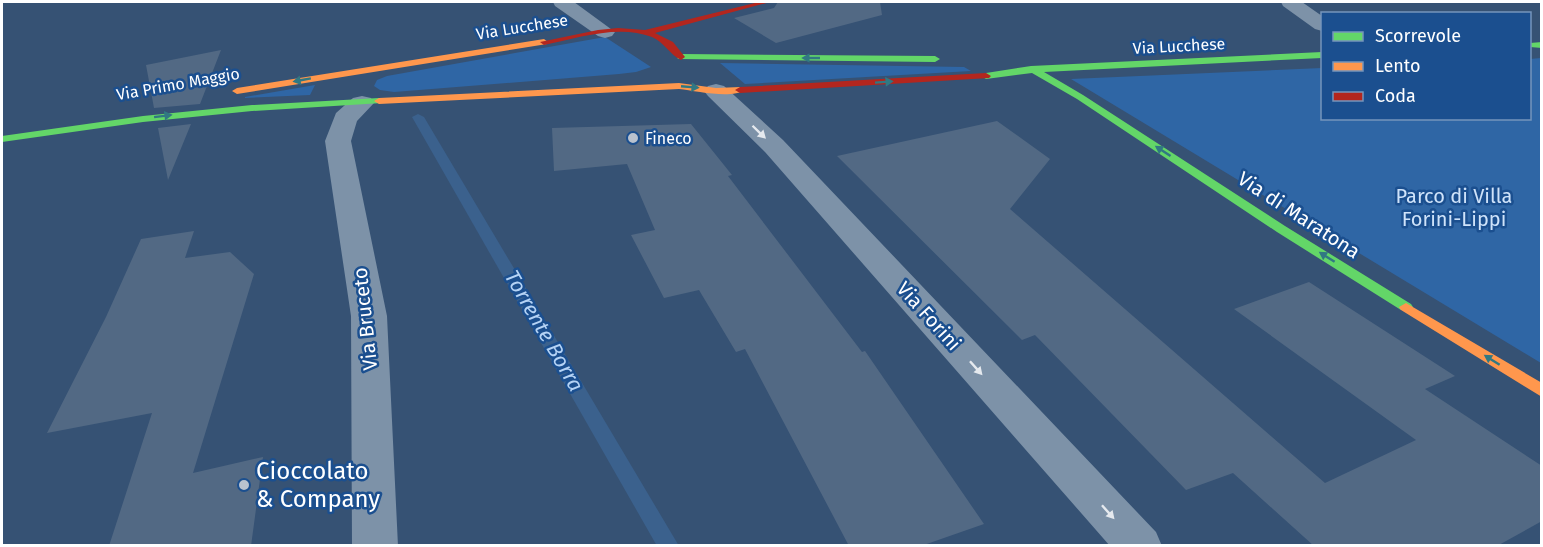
<svg xmlns="http://www.w3.org/2000/svg" width="1543" height="547" viewBox="0 0 1543 547" font-family="'Fira Sans',sans-serif">
<style>
.green{fill:#2f66a5}
.lines{fill:none;stroke-linecap:round;stroke-linejoin:round}
.stream{fill:#3b618d;fill-rule:evenodd}
.building{fill:#526984}
.street{fill:#7d92a8;fill-rule:evenodd}
.fast{fill:#63d668;fill-rule:evenodd}
.slow{fill:#ff974d;fill-rule:evenodd}
.jam{fill:#b3261e;fill-rule:evenodd}
.oneway{fill:#317883}
.oneway2{fill:#e5e9ee}
.poi-dot{fill:#b9c2ce;stroke:#1b4f8f;stroke-width:2}
.labels{text-anchor:middle;dominant-baseline:central;stroke-width:5;stroke-linejoin:round;paint-order:stroke}
.far-street-label{font-size:16px;fill:#fff;stroke:#1b4f8f}
.far-poi-label{font-size:16px;fill:#fff;stroke:#1b4f8f;text-anchor:start}
.park-label{font-size:20px;fill:#cfe3fa;stroke:#1b4f8f}
.street-label{font-size:20px;fill:#fff;stroke:#1b4f8f}
.water-label{font-size:21px;font-style:italic;fill:#b5d3f5;stroke:#1b4f8f}
.near-poi-label{font-size:24px;fill:#fff;stroke:#1b4f8f;text-anchor:start}
</style>
<rect width="100%" height="100%" fill="#365274"/>
<path class="green" d="M605,37L651,67L636,72L619,74L394,92L380,90L374,86L377,80L387,76Z
M1541,58V363L1071,79L1322,68V118H1530V59Z
M720,63L964,67L971,71L745,84Z
M315,85L310,95L245,98V97Z"/>
<g class="lines">
<path class="stream" d="M418,114L424,117L679,546H657L412,117Z"/>
</g>
<path class="building" d="M778,2H880L882,15L776,43L734,18L774,8Z
M221,50L200,104L154,108L146,65Z
M997,121L1050,159L1010,209L1325,483L1416,440L1234,309L1309,282L1455,376L1425,389L1542,466V521L1497,546H1314L1233,473L1186,490L1035,335L1022,340L837,156Z
M191,124L168,180L158,128Z
M691,124L732,175L728,176L862,352L865,351L984,524L921,546H849L745,349L736,352L699,290L664,298L631,235L655,230L627,164L554,171L552,128Z
M194,231L185,258L230,252L254,274L193,473L263,457L251,546H109L152,413L47,433L106,317L141,239Z"/>
<g class="lines">
<path class="street" d="M553,2H574L615,32L612,36L605,38L598,36L555,6Z
M1281,2H1302L1322,16V31L1315,29L1283,6Z
M716,84L724,86L783,140L1156,532L1162,546H1110L765,152L708,96L704,91L708,86Z
M362,96L371,98L374,103L357,121L351,141L387,316L398,546H352L351,316L325,141L336,113L353,98Z"/>
<path class="fast" d="M1542,42V48L1530,47V43Z
M1322,52V58L1044,72L1083,95L1285,226L1411,304L1413,307L1411,310H1401L1277,232L1077,99L1032,73L986,79L981,76L986,73L1031,66Z
M681,54L935,56L940,59L935,62L678,59L677,57Z
M379,98L382,99V103L252,111L143,122L2,142V136L143,116L252,105Z"/>
<path class="slow" d="M544,39L548,42L547,44L237,94L232,91L237,88Z
M679,83L716,88L740,87L745,90C731,99 696,91 679,89L379,104L374,101L379,98Z
M1406,303L1542,383V397L1401,310L1399,307Z"/>
<path class="jam" d="M759,2H770L655,33L673,42L685,57L681,60C670,55 664,42 652,37C619,24 577,38 544,45L540,42L598,30L618,28L645,30Z
M986,73L991,76L989,78L740,93L735,90L740,87Z"/>
</g>
<defs><path id="oneway-solid" d="M-6-.8H1V-3.2L6.5 0L1 3.2V.8H-6Z" transform="scale(1.5)"/></defs>
<g class="oneway">
<use href="#oneway-solid" transform="translate(811 58) rotate(-180)"/>
<use href="#oneway-solid" transform="translate(302 80) rotate(170)"/>
<use href="#oneway-solid" transform="translate(884 82) rotate(-4)"/>
<use href="#oneway-solid" transform="translate(690 87) rotate(5)"/>
<use href="#oneway-solid" transform="translate(163 116) rotate(-7)"/>
<use href="#oneway-solid" transform="translate(1163 151) rotate(-147)"/>
<use href="#oneway-solid" transform="translate(1327 257) rotate(-148)"/>
<use href="#oneway-solid" transform="translate(1492 360) rotate(-148)"/>
</g>
<g class="oneway2">
<use href="#oneway-solid" transform="translate(759 132) rotate(44)"/>
<use href="#oneway-solid" transform="translate(976 368) rotate(48)"/>
<use href="#oneway-solid" transform="translate(1108 512) rotate(48)"/>
</g>
<g class="poi-dot">
<circle cx="633" cy="138" r="6"/>
<circle cx="244" cy="485" r="6"/>
</g>
<g class="labels">
<g class="far-street-label">
<text transform="translate(522 27) rotate(-9)">Via Lucchese</text>
<text transform="translate(1179 46) rotate(-3)">Via Lucchese</text>
<text transform="translate(178 84) rotate(-10)">Via Primo Maggio</text>
</g>
<g class="far-poi-label">
<text x="645" y="138">Fineco</text>
</g>
<g class="park-label">
<text x="1454" y="196">Parco di Villa<tspan x="1454" dy="23">Forini-Lippi</tspan></text>
</g>
<g class="street-label">
<text transform="translate(1299 215) rotate(33)">Via di Maratona</text>
<text transform="translate(929 316) rotate(48)">Via Forini</text>
<text transform="translate(365 319) rotate(-96)">Via Bruceto</text>
</g>
<g class="water-label">
<text transform="translate(544 331) rotate(60)">Torrente Borra</text>
</g>
<g class="near-poi-label">
<text x="256" y="471">Cioccolato<tspan x="256" dy="28">&amp; Company</tspan></text>
</g>
</g>
<rect width="1543" height="547" fill="none" stroke="#ffffff" stroke-width="6"/>
<rect x="1321" y="12" width="210" height="108" fill="#1b4f8f" stroke="#7695bc" stroke-width="1.5"/>
<rect x="1333" y="32" width="30" height="9" fill="#63d668" stroke="#7695bc" stroke-width="1.5"/>
<text x="1375" y="42" font-size="18" fill="#ffffff">Scorrevole</text>
<rect x="1333" y="62" width="30" height="9" fill="#ff974d" stroke="#7695bc" stroke-width="1.5"/>
<text x="1375" y="72" font-size="18" fill="#ffffff">Lento</text>
<rect x="1333" y="92" width="30" height="9" fill="#b3261e" stroke="#7695bc" stroke-width="1.5"/>
<text x="1375" y="102" font-size="18" fill="#ffffff">Coda</text>
</svg>
